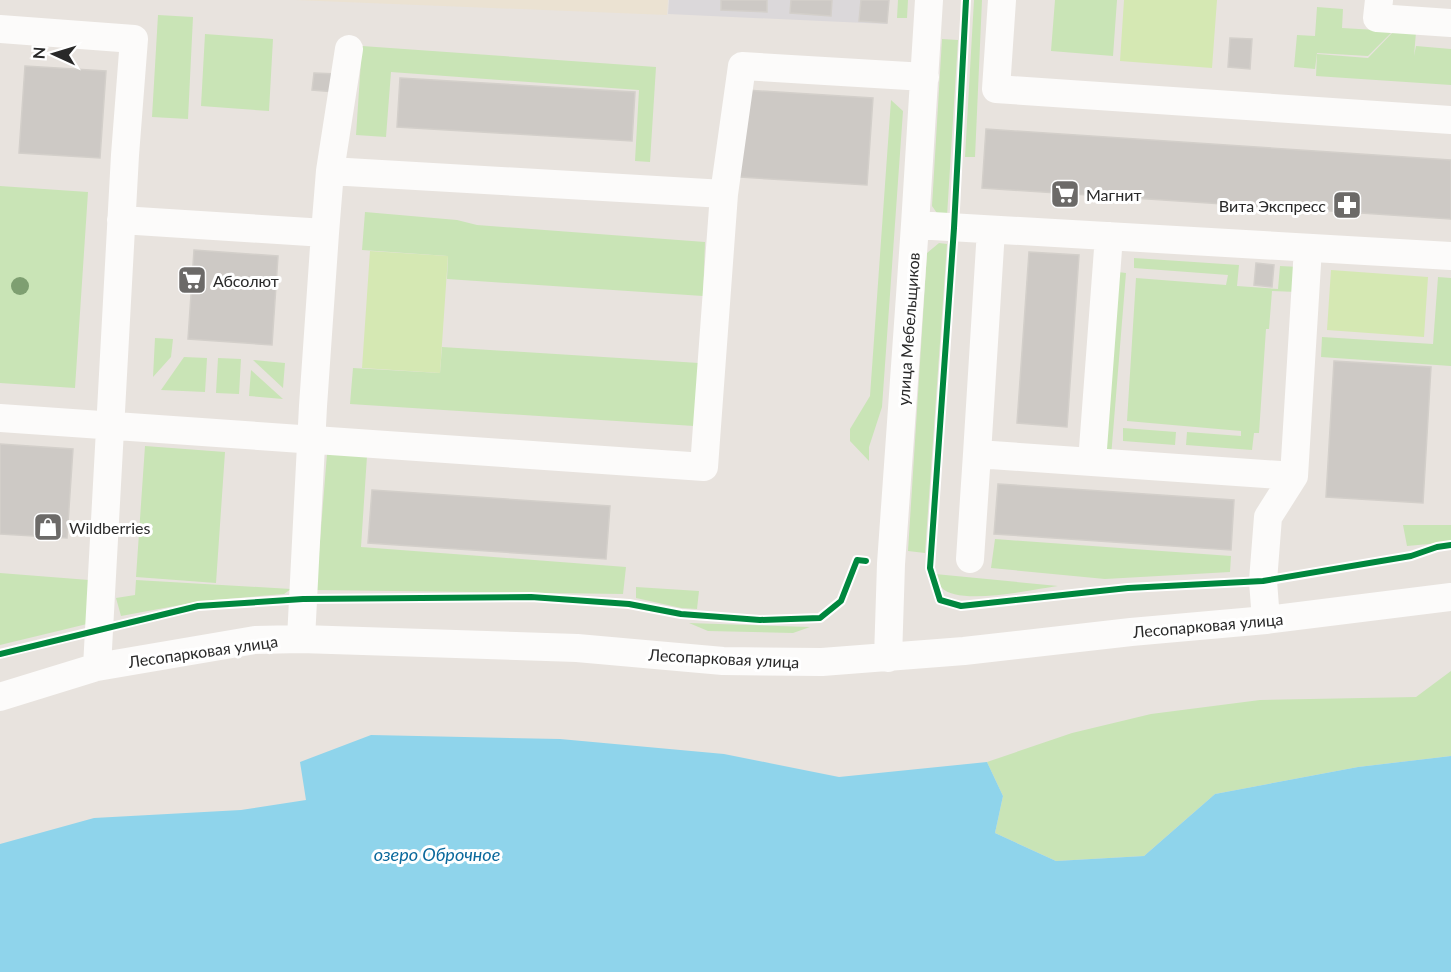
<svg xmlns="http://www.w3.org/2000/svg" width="1451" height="972" viewBox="0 0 1451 972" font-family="Lato,sans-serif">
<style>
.industrial{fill:#dbd8da}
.education{fill:#ebe2d2}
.green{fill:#c9e4b6}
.pitch{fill:#d5e8b3}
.water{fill:#8fd4eb}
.building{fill:#cdc9c5;stroke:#d3cfca;stroke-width:1.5}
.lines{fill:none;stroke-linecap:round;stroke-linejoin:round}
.minor{stroke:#fcfbfa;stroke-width:28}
.cycleway-casing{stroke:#fff;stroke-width:10}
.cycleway{stroke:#00873e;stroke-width:6}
.tree{fill:#7e9f71}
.labels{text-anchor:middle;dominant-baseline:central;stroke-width:6;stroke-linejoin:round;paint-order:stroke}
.poi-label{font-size:16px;fill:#292929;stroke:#fff;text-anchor:start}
.street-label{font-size:16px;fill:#292929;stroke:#fff}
.water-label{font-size:18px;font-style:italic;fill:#0a699c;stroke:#fff}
</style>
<rect width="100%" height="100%" fill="#e8e3de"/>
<path class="industrial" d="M669,0H889L887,24L668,14Z"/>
<path class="education" d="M295,0H668L667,15Z"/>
<path class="green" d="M898,0H908L907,18H897Z
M974,0H982L975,157H965Z
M1055,0H1117L1113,56L1051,51Z
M1317,7L1343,9L1342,28L1393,31L1368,56L1317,53L1315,69L1294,67L1297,35L1315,36Z
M158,15L193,17L188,119L152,117Z
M1394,31L1416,32L1414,56L1416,46L1451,49V85L1316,76L1317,54L1368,58Z
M205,34L273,39L269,111L201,106Z
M942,39L958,40L947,216H939L932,206Z
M362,46L656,67L650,162L635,161L639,90L391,72L386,137L356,135Z
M891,100L903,111L882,407L869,447V461L850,441V429L870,396Z
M0,186L88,192L75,388L0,383Z
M365,212L457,220L477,225L705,242L703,296L447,279L448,256L362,250Z
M939,243L947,244L925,553L908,551L927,253Z
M1134,258L1239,265L1237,286L1278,289L1280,266L1299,267L1297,292L1272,291L1269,329H1266L1259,433H1254L1252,450L1186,445L1187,432L1241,436V431L1127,421L1136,278L1226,285L1228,275L1134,268Z
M1118,272L1126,273L1111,457H1104Z
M1438,277L1451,278V366L1321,357L1322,337L1433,344Z
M155,338L173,339L171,357L153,377Z
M442,347L699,363L694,426L350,404L353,368L440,373Z
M184,357L207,358L205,392L161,390Z
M218,358L241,359L239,394L216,393Z
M253,360L285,363L283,388Z
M251,370L283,399L249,396Z
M1123,428L1176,432L1175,445L1123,441Z
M145,446L225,452L216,583L136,577Z
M327,454L367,456L361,547L626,567L623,594L316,590Z
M1403,525H1451V542L1407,546Z
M995,539L1231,556L1230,572L1105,579L991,568Z
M0,573L89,580L87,624L0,645Z
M935,574L1058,586C1034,589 958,607 941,587C939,584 937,578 935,574Z
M136,580L291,589L284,594L202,601L121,616L116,598L135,595Z
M636,587L699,591L697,609L681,608L636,598Z
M689,623L810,627L793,633L708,631Z
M1451,671V756L1358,767L1215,794L1144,856L1056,861L995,833L1003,796L987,762L1072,733L1151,714L1260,700L1416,697Z"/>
<path class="pitch" d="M1124,0H1217L1212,68L1120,61Z
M370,251L448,256L440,373L362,368Z
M1331,270L1428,277L1424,337L1327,330Z"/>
<path class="water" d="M371,735L560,739L724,754L839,777L987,762L1003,796L995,833L1056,861L1144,856L1215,794L1358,767L1451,756V972H0V844L94,818L241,810L306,800L300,762Z"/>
<path class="building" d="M721,0H767V12L721,10Z
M791,0H832L831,16L790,13Z
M861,0H889L887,23L859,21Z
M1230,38L1252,39L1250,69L1228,67Z
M25,66L106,71L100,158L19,153Z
M314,73L337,74L335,92L312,90Z
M400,78L635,92L632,141L397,127Z
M746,90L873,98L867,185L740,177Z
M986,129L1451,160V219L982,188Z
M194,250L278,256L272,345L188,339Z
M1029,252L1079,255L1067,427L1017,423Z
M1256,263L1274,265L1272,287L1254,285Z
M1334,361L1431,367L1423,503L1326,497Z
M0,444L73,449L67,538L0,534Z
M998,484L1234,500L1231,550L994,534Z
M372,490L610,506L606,559L368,543Z"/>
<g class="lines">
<path class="minor" d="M1002,0L996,89L1451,120
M1379,0L1377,18L1451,23
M0,29L134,39L125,155L97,667
M330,171L724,194
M121,220L325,233
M915,225L1451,256
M991,230L977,454L1092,462
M1109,236L1092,462L1294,476
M0,418L704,467L724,194L742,66L925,77
M970,559L977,454
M1266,620L1263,581L1268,517L1294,476L1308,248
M301,639L313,406L325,233L330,171L349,49
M888,658L891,564L915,225L929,0
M0,697L97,667L255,640L301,639L577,648L723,661L822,662L964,651L1131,632L1266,620L1451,597"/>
<g class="cycleway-casing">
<path id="cycleway" d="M966,0L954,228L930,568L940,600L961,606L1128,588L1263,581L1411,556L1437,547L1451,545
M0,654L198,606L303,599L531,597L629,604L681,614L760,620L820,618L841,601L857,560L866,561"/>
</g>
<use href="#cycleway" class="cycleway"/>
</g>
<circle class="tree" cx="20" cy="286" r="9"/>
<defs>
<g id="supermarket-square" transform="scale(1.5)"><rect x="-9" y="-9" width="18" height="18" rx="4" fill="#6c6a68" stroke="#fff"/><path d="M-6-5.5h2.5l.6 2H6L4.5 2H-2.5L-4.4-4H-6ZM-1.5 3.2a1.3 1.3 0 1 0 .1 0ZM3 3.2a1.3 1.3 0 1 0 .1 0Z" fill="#fff"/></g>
<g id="pharmacy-square" transform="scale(1.5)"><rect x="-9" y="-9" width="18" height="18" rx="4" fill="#6c6a68" stroke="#fff"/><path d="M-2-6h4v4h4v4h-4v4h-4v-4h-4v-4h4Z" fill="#fff"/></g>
<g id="shop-square" transform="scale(1.5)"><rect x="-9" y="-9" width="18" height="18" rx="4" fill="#6c6a68" stroke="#fff"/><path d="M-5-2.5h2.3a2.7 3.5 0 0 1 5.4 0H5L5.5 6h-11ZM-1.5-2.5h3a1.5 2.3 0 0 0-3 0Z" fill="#fff"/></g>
</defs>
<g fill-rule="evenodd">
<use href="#supermarket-square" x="1065" y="194"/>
<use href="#pharmacy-square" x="1347" y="205"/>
<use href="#supermarket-square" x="192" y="280"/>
<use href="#shop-square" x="48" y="527"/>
</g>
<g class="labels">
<g class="poi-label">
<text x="1086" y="194">Магнит</text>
<text x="1326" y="205" text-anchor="end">Вита Экспресс</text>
<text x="213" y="280">Абсолют</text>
<text x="69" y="527">Wildberries</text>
</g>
<g class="street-label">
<text transform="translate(908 329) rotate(-86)">улица Мебельщиков</text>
<text transform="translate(1208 625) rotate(-5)">Лесопарковая улица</text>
<text transform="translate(203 651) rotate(-8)">Лесопарковая улица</text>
<text transform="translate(724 658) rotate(3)">Лесопарковая улица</text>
</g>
<g class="water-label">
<text x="437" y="854">озеро Оброчное</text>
</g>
</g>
<g transform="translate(54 54) rotate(274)" stroke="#ffffff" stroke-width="4.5" paint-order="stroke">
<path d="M0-4.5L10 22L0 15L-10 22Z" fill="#292929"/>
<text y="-9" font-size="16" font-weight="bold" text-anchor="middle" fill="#292929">N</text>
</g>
</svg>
